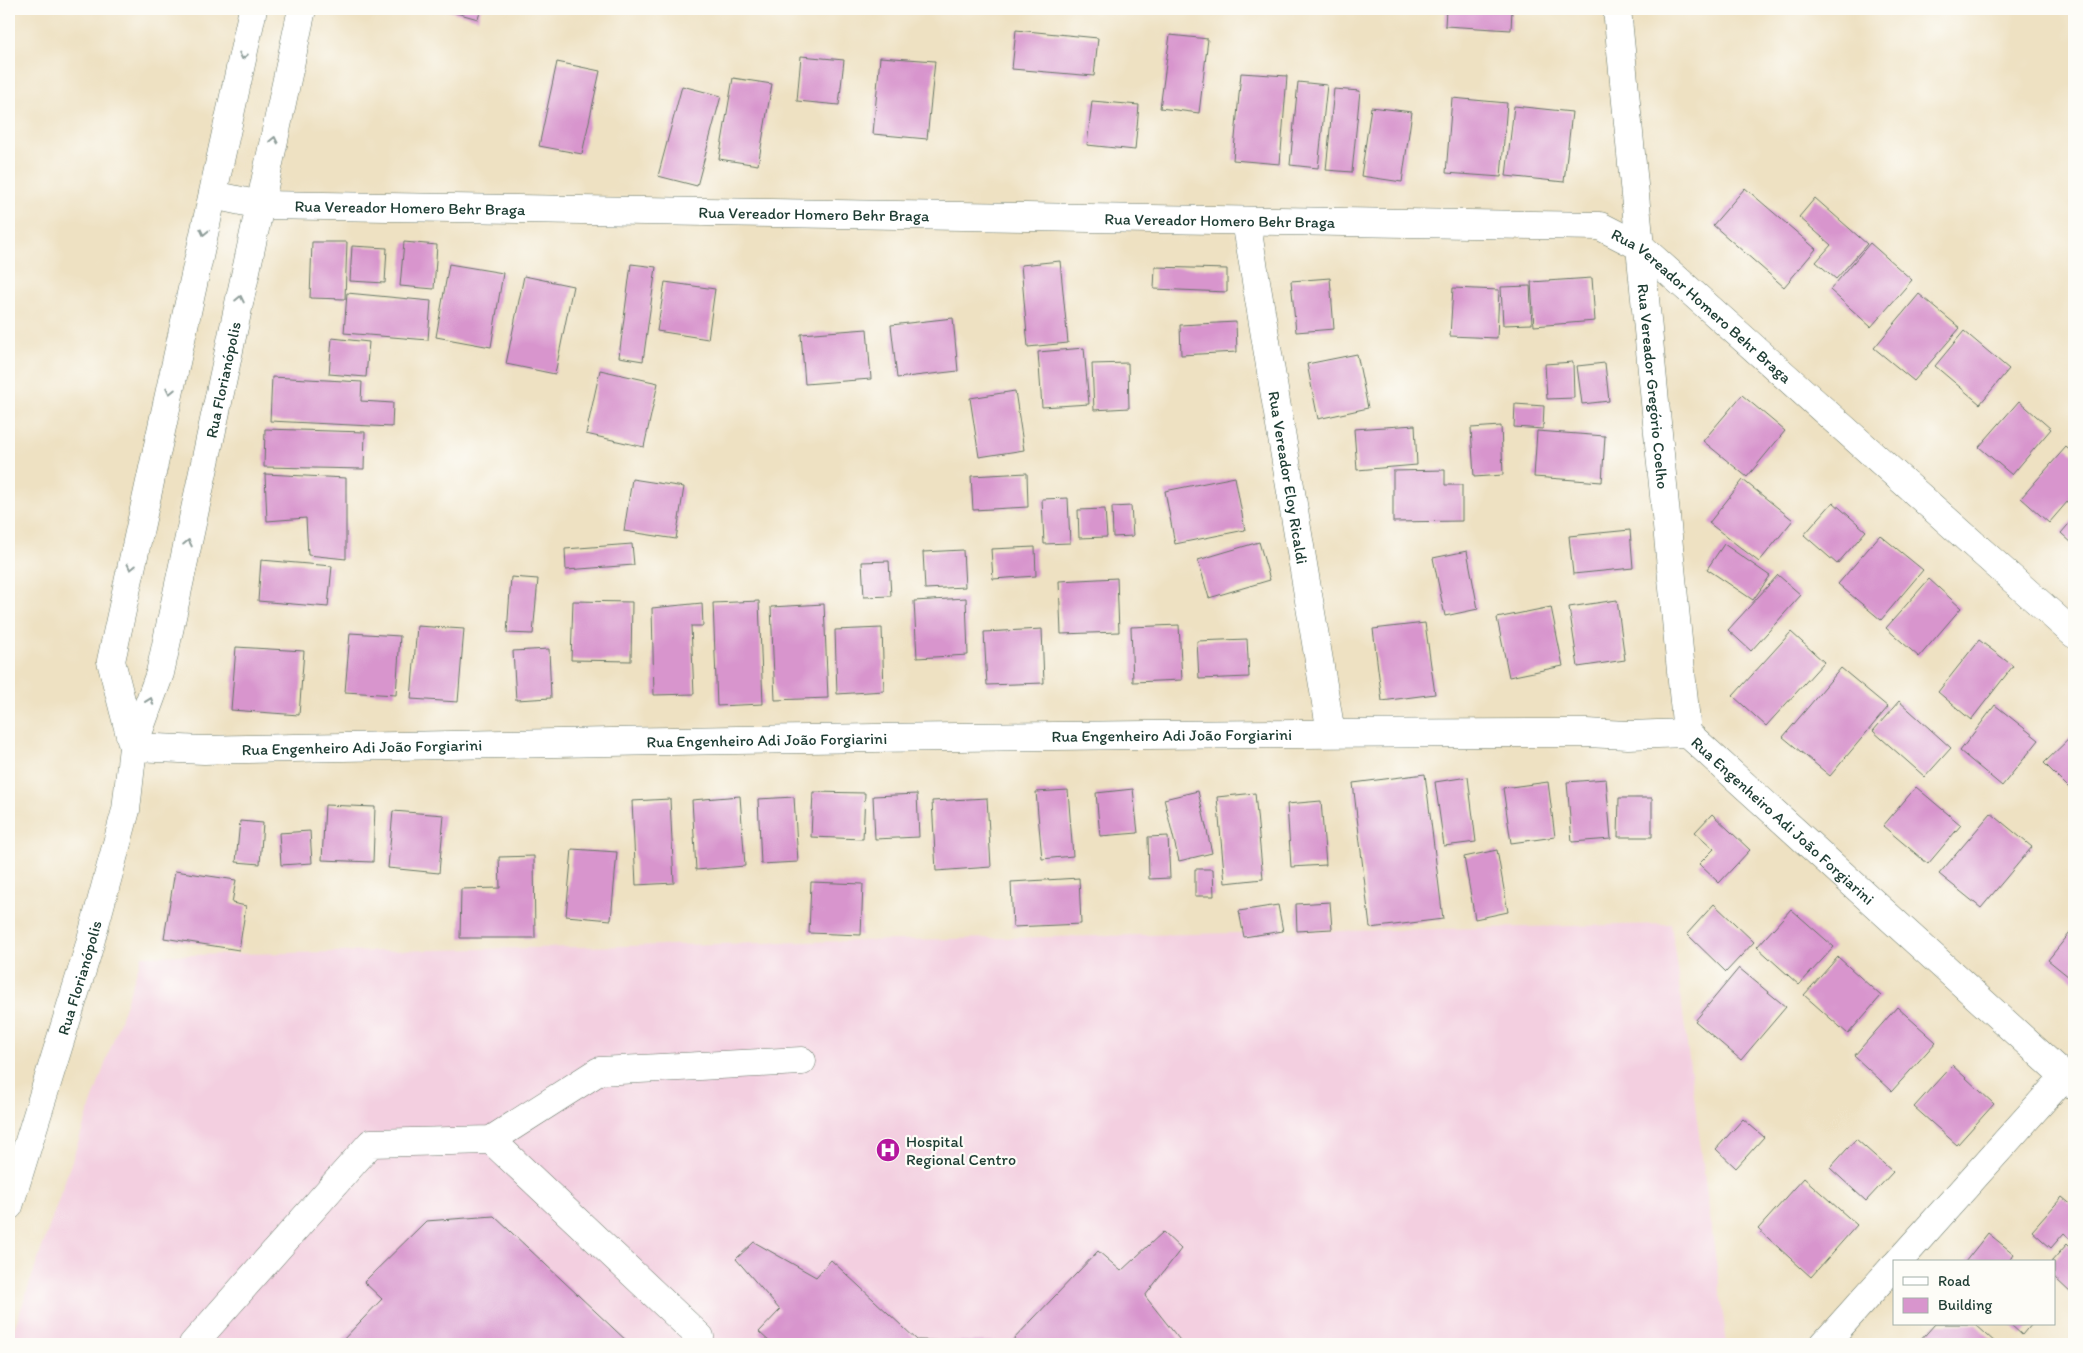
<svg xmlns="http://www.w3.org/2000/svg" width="2083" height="1353" viewBox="0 0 2083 1353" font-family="Itim,sans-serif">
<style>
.built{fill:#f3cfe0}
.building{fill:#d895cd}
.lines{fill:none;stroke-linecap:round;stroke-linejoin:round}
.minor-casing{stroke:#677666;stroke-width:29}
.minor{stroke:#fff;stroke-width:28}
.oneway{stroke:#8f9e9a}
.labels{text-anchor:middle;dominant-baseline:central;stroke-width:4.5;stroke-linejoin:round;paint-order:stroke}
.street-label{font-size:16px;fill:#1f3d34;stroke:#fdfcf7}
.poi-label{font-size:16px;fill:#1f3d34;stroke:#fdfcf7;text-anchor:start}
</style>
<rect width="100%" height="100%" fill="#fdfcf7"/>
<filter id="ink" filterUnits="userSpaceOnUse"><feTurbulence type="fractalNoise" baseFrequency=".02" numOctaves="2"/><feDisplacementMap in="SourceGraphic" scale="10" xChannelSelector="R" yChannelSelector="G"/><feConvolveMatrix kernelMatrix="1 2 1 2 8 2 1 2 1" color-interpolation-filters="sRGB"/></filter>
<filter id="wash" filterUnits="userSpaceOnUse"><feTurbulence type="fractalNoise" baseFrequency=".0096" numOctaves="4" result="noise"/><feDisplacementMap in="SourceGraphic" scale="20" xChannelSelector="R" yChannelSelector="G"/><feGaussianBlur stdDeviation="1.12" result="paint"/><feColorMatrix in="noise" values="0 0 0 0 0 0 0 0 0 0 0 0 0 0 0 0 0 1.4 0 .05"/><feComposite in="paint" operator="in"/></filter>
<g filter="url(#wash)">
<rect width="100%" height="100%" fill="#eee1c2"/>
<path class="built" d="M1671,924L1727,1344H9L142,956Z"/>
<g id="blocks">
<path class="building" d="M442,9H481L478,19Z
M1446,9H1512L1511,30L1445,26Z
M1016,30L1098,38L1094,76L1012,69Z
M1170,35L1208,39L1199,113L1160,108Z
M801,56L844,60L839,105L797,101Z
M880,57L935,61L927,139L873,134Z
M557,62L600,71L582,154L539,146Z
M1241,73L1287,76L1280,164L1233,160Z
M733,78L772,84L758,165L719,159Z
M1298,82L1327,85L1318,168L1290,165Z
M682,86L721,96L697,186L658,176Z
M1334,89L1360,91L1352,172L1326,170Z
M1452,98L1507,103L1501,177L1446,173Z
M1092,101L1139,105L1135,150L1087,145Z
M1514,106L1572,112L1564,182L1506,176Z
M1371,107L1412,112L1402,182L1361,176Z
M1745,188L1816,249L1784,287L1713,225Z
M1815,198L1867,244L1836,279L1816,262L1831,245L1799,217Z
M312,242H347L345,299L310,298Z
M404,242L437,245L434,289L400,286Z
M1870,243L1912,280L1871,327L1830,290Z
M352,246L387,248L385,283L350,281Z
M1060,261L1068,343L1028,347L1021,265Z
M449,264L503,273L491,347L436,337Z
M631,264L656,267L643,361L619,357Z
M1155,267L1227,269V292L1154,289Z
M524,276L573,286L555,374L506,364Z
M1330,278L1334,329L1296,332L1291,281Z
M1592,278L1595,321L1534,326L1531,282Z
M665,282L715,289L708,339L657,331Z
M1530,286L1532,324L1503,325L1501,287Z
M1453,288L1499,290L1497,338L1450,336Z
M347,293L431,301L428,340L344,333Z
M1919,294L1960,328L1914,381L1874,348Z
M953,318L958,371L897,378L891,325Z
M1236,322L1237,352L1181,355L1180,325Z
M867,329L871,379L805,384L801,334Z
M1964,331L2009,369L1980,404L1935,366Z
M332,338L369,342L366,377L329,374Z
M1084,348L1089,404L1042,407L1038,352Z
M1357,354L1368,408L1318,419L1307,364Z
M1573,362L1574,398L1547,399L1545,364Z
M1128,363L1129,408L1094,410L1092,364Z
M1605,363L1609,401L1582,404L1577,366Z
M600,370L658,383L644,447L586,434Z
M272,377L362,382L361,401L393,403L392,427L270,421Z
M1015,391L1024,450L979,457L970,398Z
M1742,395L1785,431L1747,477L1703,441Z
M2019,401L2051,429L2012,475L1979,447Z
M1515,404L1544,406L1543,429L1514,427Z
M1415,425L1417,465L1357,470L1354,429Z
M1501,426L1503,475L1474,477L1471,428Z
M265,429L365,432L364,469L264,467Z
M1537,431L1605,436L1602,482L1534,477Z
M2066,447L2074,454V494L2049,523L2021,498Z
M1445,470V485H1462V521L1393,522V471Z
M1027,473L1028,507L973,510L971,476Z
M265,474L346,478V559L308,555L306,518L267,521Z
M1235,477L1245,530L1175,544L1165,491Z
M632,479L684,487L676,539L624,531Z
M1743,480L1793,520L1759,562L1709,523Z
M1068,498L1070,543L1044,544L1042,499Z
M1833,502L1866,531L1837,564L1804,535Z
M1131,506L1133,536L1113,537L1112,507Z
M1105,509L1107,537L1079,538L1078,510Z
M2074,518V545L2061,533Z
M1630,530L1633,568L1573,574L1569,536Z
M1880,535L1923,570L1881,620L1838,584Z
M1259,542L1270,580L1209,598L1198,560Z
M632,544L634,565L566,570L565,549Z
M1724,544L1770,576L1753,600L1707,569Z
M1035,547L1036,576L993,579L991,549Z
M963,550L965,587L925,589L923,552Z
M1467,551L1478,609L1445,616L1433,558Z
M261,560L332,566L328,607L258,601Z
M889,561L891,596L864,597L862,562Z
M1778,575L1801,595L1751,651L1728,630Z
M511,577L538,579L533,634L507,633Z
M1117,578L1119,632L1061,634L1059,581Z
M1929,579L1961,608L1919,657L1886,628Z
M966,598L968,655L917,658L914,601Z
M1617,600L1625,660L1578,667L1569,607Z
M573,601L632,602L631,661L571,660Z
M759,601L763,704L717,706L713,603Z
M702,603L703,626H691L694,694L654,695L652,608Z
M824,604L828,698L775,700L771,607Z
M1551,607L1563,666L1509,677L1497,618Z
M1425,623L1435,694L1382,701L1373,629Z
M1179,625L1182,680L1133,682L1131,627Z
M417,626L464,629L458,702L411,699Z
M882,628L884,691L837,694L835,630Z
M1042,629L1044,683L987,685L984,632Z
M1791,632L1824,662L1766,726L1733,696Z
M350,633L400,636L396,695L345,692Z
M1247,639L1249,677L1199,679L1197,641Z
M1979,640L2013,666L1971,720L1938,692Z
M236,647L304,651L299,715L231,710Z
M549,649L551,698L516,700L513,651Z
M1841,668L1888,707L1830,776L1783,737Z
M1899,701L1951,748L1925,777L1873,731Z
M1995,705L2039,740L2002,786L1960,751Z
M2074,734V793L2044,763Z
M1425,774L1443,919L1370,928L1353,783Z
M1468,777L1476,842L1444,846L1435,782Z
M1606,779L1611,839L1572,842L1567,782Z
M1548,782L1555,837L1511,843L1503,788Z
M1916,787L1961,825L1928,864L1883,826Z
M1133,789L1138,833L1100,836L1096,793Z
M1068,790L1073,856L1042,859L1036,792Z
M1198,791L1212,853L1179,861L1164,799Z
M813,792L865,793L863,839L811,837Z
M1255,793L1263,879L1225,883L1217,797Z
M917,794L919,837L875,839L873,796Z
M740,796L745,866L696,870L692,800Z
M794,797L798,862L761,864L758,799Z
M987,798L991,867L936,871L932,801Z
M1619,798H1652V837H1618Z
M670,799L674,883L636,885L632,801Z
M1321,801L1326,865L1291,867L1287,804Z
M325,805L375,807L373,862L322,860Z
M393,811L444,815L439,873L388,868Z
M1991,813L2032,847L1981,908L1939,874Z
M1712,814L1750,850L1719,883L1699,864L1714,849L1695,832Z
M240,821L263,823L260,864L236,862Z
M310,831L312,863L281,865L279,833Z
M1168,836L1170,878L1149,879L1148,837Z
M572,849L617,852L611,920L566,916Z
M1497,850L1508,912L1475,919L1464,857Z
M534,856L535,938H460L461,889L500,888L499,857Z
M1195,869H1213L1214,896H1195Z
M175,871L236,880L232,903L246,906L239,950L164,938Z
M1079,878L1081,924L1013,927L1011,882Z
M811,882L863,884L861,935L809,933Z
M1330,902L1332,929L1297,931L1296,904Z
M1714,904L1754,942L1726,972L1687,934Z
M1278,905L1283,931L1244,937L1239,911Z
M1791,909L1834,947L1799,985L1757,947Z
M2074,928V981L2048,960Z
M1838,957L1881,996L1848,1034L1804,995Z
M1739,968L1786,1007L1741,1060L1695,1021Z
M1897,1007L1936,1042L1892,1091L1854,1056Z
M1952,1065L1994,1104L1957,1145L1914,1107Z
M1743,1119L1764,1137L1736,1168L1716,1149Z
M1856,1139L1893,1172L1866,1201L1830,1168Z
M1804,1178L1857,1225L1811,1277L1758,1229Z
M2062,1197L2074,1207V1242L2064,1233L2051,1248L2032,1231Z
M494,1216L630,1344H339L382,1299L364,1282L426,1221Z
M1163,1232L1181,1249L1145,1296L1183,1344H772L759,1332L780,1310L736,1259L754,1242L816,1277L831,1260L917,1340L1011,1342L1098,1251L1121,1271Z
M1988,1233L2014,1254L2008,1262H1965Z
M2067,1244L2074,1251V1296L2054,1277V1262H2051Z
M1935,1324H1975L1997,1344H1921L1919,1342Z
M2010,1324H2031L2022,1335Z"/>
</g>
</g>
<g filter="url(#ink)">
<use href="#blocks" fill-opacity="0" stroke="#677666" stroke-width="1"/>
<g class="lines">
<g class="minor-casing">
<g id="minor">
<path id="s1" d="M1617,9L1687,733"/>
<path id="s2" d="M213,195L260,205L1600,226L1641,247L2074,634"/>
<path id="s3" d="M1246,221L1331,733"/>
<path id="s4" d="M133,747L204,750C665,740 1126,733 1586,733L1628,735L1687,733L2074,1085"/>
<path d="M133,747L111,661L253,9"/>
<path d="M491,1140L700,1337"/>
<path id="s5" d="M9,1206L87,954L126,810L133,747L160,673L302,9"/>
<path d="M1898,1262L2064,1077"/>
<path d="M193,1344L371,1143L491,1140L599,1071L802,1061"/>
<path d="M1824,1344L1894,1266"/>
</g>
</g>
<use href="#minor" class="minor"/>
</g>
<defs><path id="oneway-chevron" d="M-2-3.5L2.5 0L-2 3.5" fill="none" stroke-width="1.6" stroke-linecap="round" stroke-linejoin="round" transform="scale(1.25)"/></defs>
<g class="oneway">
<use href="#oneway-chevron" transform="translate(243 56) rotate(102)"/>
<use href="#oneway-chevron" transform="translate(274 140) rotate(-78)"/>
<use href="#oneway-chevron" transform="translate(204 232) rotate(103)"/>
<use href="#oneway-chevron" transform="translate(240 299) rotate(-78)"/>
<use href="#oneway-chevron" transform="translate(170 391) rotate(102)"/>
<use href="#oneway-chevron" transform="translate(188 543) rotate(-78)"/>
<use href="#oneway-chevron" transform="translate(131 567) rotate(102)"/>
<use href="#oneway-chevron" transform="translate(150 701) rotate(-70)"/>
</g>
</g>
<defs>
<g id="hospital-disc" transform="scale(1.25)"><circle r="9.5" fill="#b5179e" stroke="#fdfcf7"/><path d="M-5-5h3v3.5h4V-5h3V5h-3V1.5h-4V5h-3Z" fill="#fff"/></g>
</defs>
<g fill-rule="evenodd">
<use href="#hospital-disc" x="888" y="1150"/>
</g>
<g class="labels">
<g class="street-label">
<text stroke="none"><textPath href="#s2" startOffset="198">Rua Vereador Homero Behr Braga</textPath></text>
<text stroke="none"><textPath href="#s2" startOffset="602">Rua Vereador Homero Behr Braga</textPath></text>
<text stroke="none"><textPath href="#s2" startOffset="1008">Rua Vereador Homero Behr Braga</textPath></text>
<text stroke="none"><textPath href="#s2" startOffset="1518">Rua Vereador Homero Behr Braga</textPath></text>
<text stroke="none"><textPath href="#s5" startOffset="855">Rua Florianópolis</textPath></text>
<text stroke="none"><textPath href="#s1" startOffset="379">Rua Vereador Gregório Coelho</textPath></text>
<text stroke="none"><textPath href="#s3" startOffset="260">Rua Vereador Eloy Ricaldi</textPath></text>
<text stroke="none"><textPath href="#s4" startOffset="1039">Rua Engenheiro Adi João Forgiarini</textPath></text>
<text stroke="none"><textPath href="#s4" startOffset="634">Rua Engenheiro Adi João Forgiarini</textPath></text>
<text stroke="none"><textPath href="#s4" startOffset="229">Rua Engenheiro Adi João Forgiarini</textPath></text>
<text stroke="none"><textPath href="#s4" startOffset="1684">Rua Engenheiro Adi João Forgiarini</textPath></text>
<text stroke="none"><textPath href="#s5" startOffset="239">Rua Florianópolis</textPath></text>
</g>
<g class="poi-label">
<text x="906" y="1141">Hospital<tspan x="906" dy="18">Regional Centro</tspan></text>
</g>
</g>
<rect width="2083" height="1353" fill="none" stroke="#fdfcf7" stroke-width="30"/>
<rect x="1893" y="1260" width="162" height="65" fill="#fdfcf7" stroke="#a4b0a9"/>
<rect x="1903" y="1277" width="25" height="8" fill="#ffffff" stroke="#a4b0a9"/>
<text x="1938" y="1286" font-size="15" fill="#1f3d34">Road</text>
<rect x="1903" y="1298" width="25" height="15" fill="#d895cd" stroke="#a4b0a9"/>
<text x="1938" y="1310" font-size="15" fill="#1f3d34">Building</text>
</svg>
